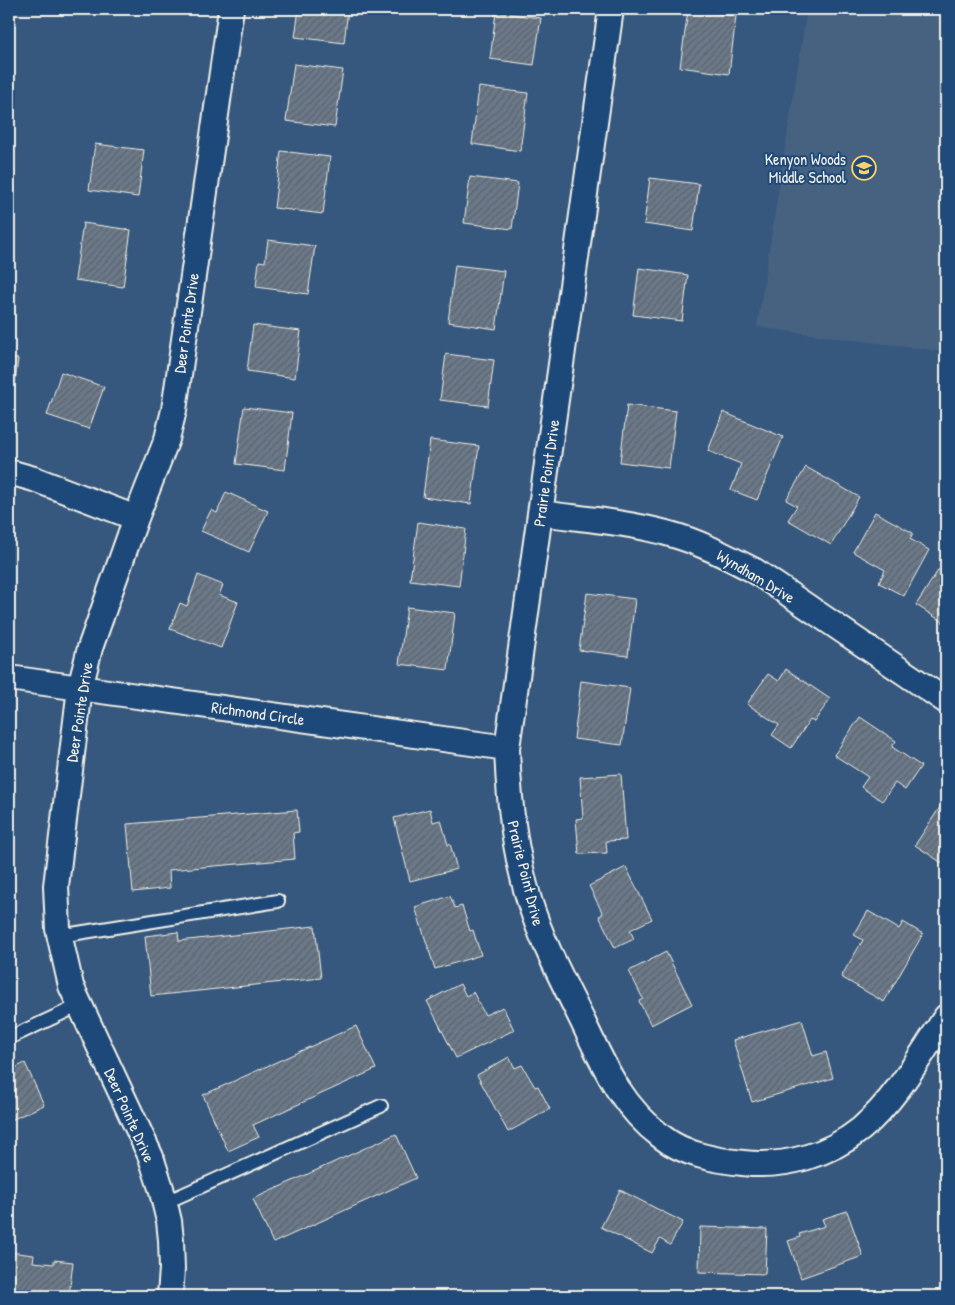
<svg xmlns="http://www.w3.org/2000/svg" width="955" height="1305" viewBox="0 0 955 1305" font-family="'Patrick Hand',sans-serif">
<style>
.built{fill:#466281}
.building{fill:url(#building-hatch);stroke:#f4f1e8}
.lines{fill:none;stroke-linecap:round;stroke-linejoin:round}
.lane-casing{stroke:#f4f1e8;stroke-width:16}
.street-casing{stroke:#f4f1e8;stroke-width:28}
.lane{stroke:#1f4a7a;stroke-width:12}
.street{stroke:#1f4a7a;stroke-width:24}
.labels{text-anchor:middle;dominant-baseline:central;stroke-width:4;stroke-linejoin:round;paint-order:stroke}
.poi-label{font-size:16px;fill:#f4f1e8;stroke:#1f4a7a;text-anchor:end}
.street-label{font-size:16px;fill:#f4f1e8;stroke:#1f4a7a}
</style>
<defs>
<pattern id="building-hatch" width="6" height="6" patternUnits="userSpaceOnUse" patternTransform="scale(1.25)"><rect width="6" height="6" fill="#6b7989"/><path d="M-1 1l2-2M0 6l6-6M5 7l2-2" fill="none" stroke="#5c636b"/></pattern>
</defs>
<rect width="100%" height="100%" fill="#36587e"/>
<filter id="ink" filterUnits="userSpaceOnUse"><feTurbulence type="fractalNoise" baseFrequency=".02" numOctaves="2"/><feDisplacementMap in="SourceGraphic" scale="10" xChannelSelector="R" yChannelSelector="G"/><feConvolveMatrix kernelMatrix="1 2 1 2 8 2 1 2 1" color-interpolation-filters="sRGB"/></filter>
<g filter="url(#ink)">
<path class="built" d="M807,9H946V352L757,327Z"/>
<path class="building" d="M299,9H348L344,43L295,37Z
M688,10L736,16L729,74L680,67Z
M496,12L541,18L534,65L490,59Z
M294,64L343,70L335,127L286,121Z
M479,87L528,93L520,151L472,144Z
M95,144L144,150L138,197L89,190Z
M281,151L330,157L323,214L274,208Z
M470,177L518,183L512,229L464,223Z
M650,178L699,184L693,231L644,224Z
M83,223L131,230L123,287L75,280Z
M268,240L315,246L308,294L256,287L259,261L265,262Z
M455,265L504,271L496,329L448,322Z
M639,268L688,275L682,321L633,315Z
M253,325L301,331L295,378L247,371Z
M446,354L494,360L488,406L440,400Z
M9,358L18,359L12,405H9Z
M61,372L104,387L89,429L47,415Z
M627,405L676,411L669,468L620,462Z
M244,407L292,413L285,470L236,464Z
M723,412L783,437L757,500L731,490L741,464L708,451Z
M430,440L479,446L471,504L423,497Z
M806,467L859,497L831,545L788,520L797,506L786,500Z
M226,492L268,511L249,552L201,531L211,510L217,513Z
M875,512L913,533L910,539L929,550L904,596L879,583L885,570L853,552Z
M418,522L466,529L459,586L410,580Z
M939,569L946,573V624L916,605Z
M198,575L223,585L219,595L238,602L221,648L170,629L180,603L187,606Z
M587,593L635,599L628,656L579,650Z
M407,607L455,613L448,670L399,664Z
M786,669L830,699L814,722L810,720L791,748L772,735L779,725L747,704L768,674L779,681Z
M581,681L630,688L622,745L574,739Z
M860,717L896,741L892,747L921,766L905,790L895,783L882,801L861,787L868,777L834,755Z
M621,774L626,840L606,841L607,853L579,854L576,819L583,818L580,777Z
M946,798V868L945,865L915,845Z
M430,809L433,822L441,820L448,845L450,844L457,869L410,881L394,818Z
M297,810L299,832L293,833L295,859L169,870L170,888L133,892L127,824Z
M626,867L652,919L630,930L634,939L615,948L599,916L603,914L589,886Z
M450,896L455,908L462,906L470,931L473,930L481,955L435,969L415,907Z
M868,911L899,929L903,922L923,934L884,1002L841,977L863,940L854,935Z
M315,926L321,978L151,996L145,936L178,932L179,941Z
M666,952L692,1004L651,1025L639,1001L643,999L629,971Z
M460,984L466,996L473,992L485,1015L503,1007L514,1030L456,1058L427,1001Z
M802,1020L813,1056L826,1052L833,1078L752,1102L733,1040Z
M356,1026L376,1069L253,1125L259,1137L228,1151L203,1095Z
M509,1057L515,1068L522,1065L535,1087L538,1086L550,1109L508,1132L477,1075Z
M25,1063L44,1105L9,1121V1071Z
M396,1134L416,1178L273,1243L253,1199Z
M620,1190L683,1222L670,1245L660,1239L652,1253L601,1227Z
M847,1211L863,1256L801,1278L788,1241L800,1237L799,1234L825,1226L822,1219Z
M700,1227L767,1229L765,1274L699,1272Z
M9,1252L34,1255L33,1262L54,1264V1260L73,1262L69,1296H9Z"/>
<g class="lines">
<g class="lane-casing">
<path id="lane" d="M59,936L278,901
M9,1038L80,1005
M164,1203L381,1106"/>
</g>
<g class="street-casing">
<path id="street" d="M611,9L507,748C509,802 514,851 530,903C543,944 564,983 583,1022C604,1066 621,1106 662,1137C685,1155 715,1160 743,1163C784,1168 829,1155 861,1129C897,1098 920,1056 946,1017
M9,472L34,479L136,518
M540,513C583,519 628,522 670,534C700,542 728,557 755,571L946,701
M9,678L507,748
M170,1296L172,1269L171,1240L169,1221L161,1188L151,1157L71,986L58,929L56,886L80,688L90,648L136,518L167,439L174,410L231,9"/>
</g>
<use href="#lane" class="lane"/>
<use href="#street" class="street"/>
</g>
</g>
<defs>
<g id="school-ring" transform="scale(1.25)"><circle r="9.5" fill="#1f4a7a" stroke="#ffd166" stroke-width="1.5"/><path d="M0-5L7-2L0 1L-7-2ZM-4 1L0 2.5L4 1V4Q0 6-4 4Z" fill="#ffd166"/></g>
</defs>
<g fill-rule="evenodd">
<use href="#school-ring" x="864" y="168"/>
</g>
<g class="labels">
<g class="poi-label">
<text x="846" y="159">Kenyon Woods<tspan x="846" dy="18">Middle School</tspan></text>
</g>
<g class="street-label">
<text transform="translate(186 323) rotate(-82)">Deer Pointe Drive</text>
<text transform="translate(546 473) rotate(-82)">Prairie Point Drive</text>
<text transform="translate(756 576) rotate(31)">Wyndham Drive</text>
<text transform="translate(79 712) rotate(-81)">Deer Pointe Drive</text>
<text transform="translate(258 713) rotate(8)">Richmond Circle</text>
<text transform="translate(526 873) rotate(76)">Prairie Point Drive</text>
<text transform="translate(130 1115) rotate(66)">Deer Pointe Drive</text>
</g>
</g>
<rect width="955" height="1305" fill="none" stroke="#1f4a7a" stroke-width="30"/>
<rect x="15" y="15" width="925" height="1275" fill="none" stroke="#f4f1e8" stroke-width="2" filter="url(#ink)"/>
</svg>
